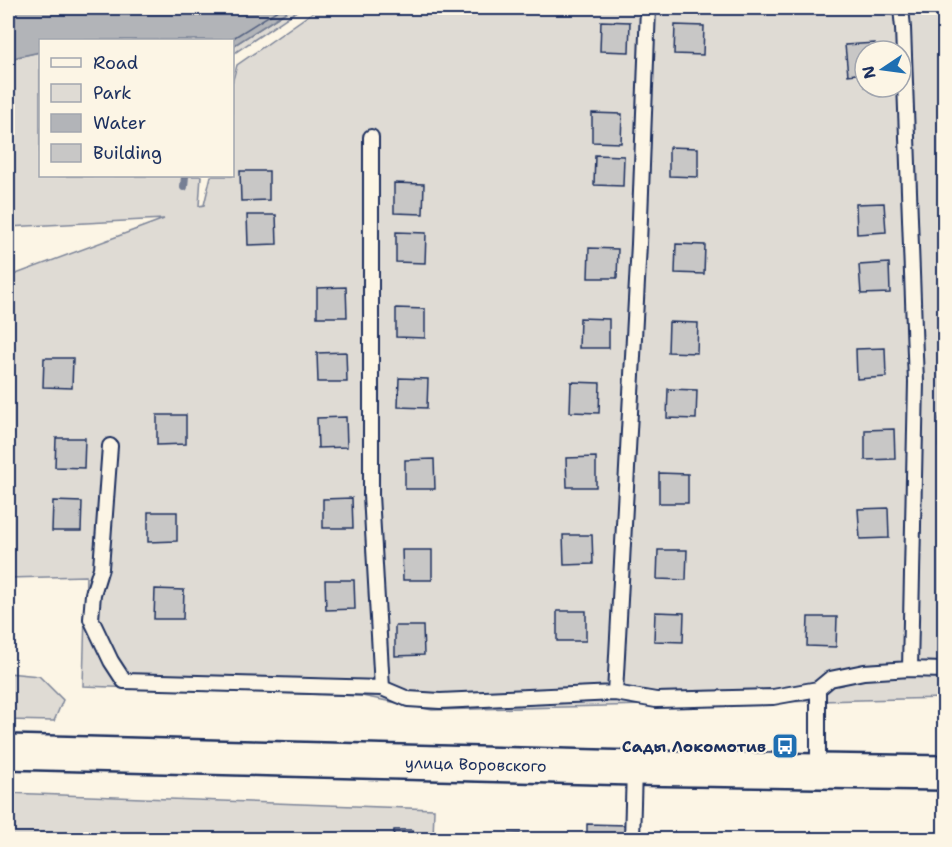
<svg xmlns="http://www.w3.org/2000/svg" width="952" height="847" viewBox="0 0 952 847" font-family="'Shantell Sans',sans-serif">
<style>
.green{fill:#dfdbd4;stroke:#7d8599;stroke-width:1.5;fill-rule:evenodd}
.water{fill:#b2b4b8;stroke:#767f94;stroke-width:1.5}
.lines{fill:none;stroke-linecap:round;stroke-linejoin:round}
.shore{stroke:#576482;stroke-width:1.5}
.stream{stroke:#767f94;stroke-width:8}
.building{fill:#c8c7c6;stroke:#1b2f5e;stroke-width:1.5}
.lane-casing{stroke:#1b2f5e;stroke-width:18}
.primary-casing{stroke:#1b2f5e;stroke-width:38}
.lane{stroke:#fcf5e5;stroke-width:14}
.primary{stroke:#fcf5e5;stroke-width:33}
.labels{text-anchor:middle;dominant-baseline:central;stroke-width:4.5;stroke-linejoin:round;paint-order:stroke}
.poi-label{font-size:16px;font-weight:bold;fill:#1b2f5e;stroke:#fcf5e5;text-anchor:end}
.street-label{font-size:16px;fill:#1b2f5e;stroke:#fcf5e5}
</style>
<rect width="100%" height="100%" fill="#fcf5e5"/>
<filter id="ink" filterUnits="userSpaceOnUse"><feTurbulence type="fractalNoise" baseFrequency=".0167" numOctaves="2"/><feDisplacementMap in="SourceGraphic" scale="12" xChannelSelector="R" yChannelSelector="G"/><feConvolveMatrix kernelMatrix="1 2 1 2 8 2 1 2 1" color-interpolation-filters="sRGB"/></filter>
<g filter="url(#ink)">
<path class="green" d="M292,8H301L233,54V46Z
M319,8H944V698L432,710L362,696L83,686L86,576L8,578V277L164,219L8,227V65L17,57L40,52V176H201L199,206L204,205L211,176H232V83L237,65ZM865,51H901V87H865Z
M8,673L39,676L63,700L54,721L8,720Z
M8,793L434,809L433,839L8,840Z"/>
<path class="water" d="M8,8H292L233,46L232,40H40V52L17,57L8,65Z"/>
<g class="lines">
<path class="shore" d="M230,40L281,8"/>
<path class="stream" d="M184,187L185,176"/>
</g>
<path class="building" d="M601,21L630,22L629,52L600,51Z
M675,25L704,26L703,55L674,54Z
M875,43V51H865V73L848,75L845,45Z
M592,113L622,114L621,143L592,142Z
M669,147L698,148V177L669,176Z
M595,155L624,156L623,186L594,185Z
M240,171H269V200L241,201Z
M394,183L424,184L423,214L394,213Z
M884,203L886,232L857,234L856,204Z
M247,215H276L277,244L248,245Z
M396,232L426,233L425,263L396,262Z
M676,244L705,245L704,274L675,273Z
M589,248L618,249L617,278H588Z
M889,263L890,293L861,294L859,265Z
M346,287L347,317H317V288Z
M396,308L425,309V338L396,337Z
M580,318L609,319V348H579Z
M669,322L698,323L697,353L668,352Z
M885,348L886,377L857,379L856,349Z
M346,352L347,382H318L317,353Z
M44,358H73L72,388L43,387Z
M399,378L428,379L427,408L398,407Z
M571,382L600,383L599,413L570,412Z
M668,389L697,390L696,419L667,418Z
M157,415H186V444L157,445Z
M346,417L347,447L318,448L317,418Z
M940,418H944V447H939Z
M894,429L895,459L865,460V430Z
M56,438H85L84,468L55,467Z
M596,457V487H567L566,458Z
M434,459L435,489H405V460Z
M659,473L688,474V503H659Z
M352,498L353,528H323V499Z
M53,501L82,502L81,531H52Z
M888,508L889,538L860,539L858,509Z
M148,512H177V541L148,542Z
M563,535H592L593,564L564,565Z
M402,550H432V580H403Z
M658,550H687L686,580L657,579Z
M325,580H354L355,609L326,610Z
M155,589L184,590L183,619H154Z
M557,611H586V641H557Z
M655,612L684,613L683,642L654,641Z
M808,617H837L836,647L807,646Z
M395,626H423L424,655L395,656Z
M587,824L627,825L626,840H587Z
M394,830H413V840H393Z
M437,833L464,834V840H437Z
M520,834V840H477V835Z"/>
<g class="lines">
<g class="lane-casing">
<path id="lane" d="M901,8L903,28L916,382L910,669
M371,137V495L382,688
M110,446L101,568L93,594L91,619L111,661L124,681L382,688L408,699L440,701L615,693L656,700L773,697L818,689
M615,693L639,244L648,8
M818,771V689L830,679L864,672L910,669L944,670
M632,840L634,768"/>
</g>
<g class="primary-casing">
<g id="primary">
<path id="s1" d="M8,752L634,768L944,773"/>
</g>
</g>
<use href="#lane" class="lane"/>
<use href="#primary" class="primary"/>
</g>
</g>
<defs>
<g id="bus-square" transform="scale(1.35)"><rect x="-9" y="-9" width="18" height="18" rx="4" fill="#1f6fb2" stroke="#fcf5e5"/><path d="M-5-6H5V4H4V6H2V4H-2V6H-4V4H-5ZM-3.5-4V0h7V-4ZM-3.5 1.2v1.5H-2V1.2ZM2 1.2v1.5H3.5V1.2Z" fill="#fff"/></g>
</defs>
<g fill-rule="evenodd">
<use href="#bus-square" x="785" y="746"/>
</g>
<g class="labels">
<g class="poi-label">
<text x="766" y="746">Сады Локомотив</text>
</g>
<g class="street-label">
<text stroke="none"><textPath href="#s1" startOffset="468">улица Воровского</textPath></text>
</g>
</g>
<rect width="952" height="847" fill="none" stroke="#fcf5e5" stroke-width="30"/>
<rect x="15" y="15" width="922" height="817" fill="none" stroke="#1b2f5e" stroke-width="2" filter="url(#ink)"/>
<rect x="39" y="39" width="195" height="138" fill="#fcf5e5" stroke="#a2a6af" stroke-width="1.5"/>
<rect x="51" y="58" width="30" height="9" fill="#fcf5e5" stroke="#a2a6af" stroke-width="1.5"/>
<text x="93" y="69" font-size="18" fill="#1b2f5e">Road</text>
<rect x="51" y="84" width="30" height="18" fill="#dfdbd4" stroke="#a2a6af" stroke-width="1.5"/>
<text x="93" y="99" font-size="18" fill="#1b2f5e">Park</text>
<rect x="51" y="114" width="30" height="18" fill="#b2b4b8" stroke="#a2a6af" stroke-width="1.5"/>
<text x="93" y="129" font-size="18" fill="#1b2f5e">Water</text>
<rect x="51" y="144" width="30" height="18" fill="#c8c7c6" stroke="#a2a6af" stroke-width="1.5"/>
<text x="93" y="159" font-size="18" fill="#1b2f5e">Building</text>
<g transform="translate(883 69) rotate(257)"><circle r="28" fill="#fcf5e5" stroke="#a2a6af" stroke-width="1.5"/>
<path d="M0-4.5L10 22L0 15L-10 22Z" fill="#1f6fb2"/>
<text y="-9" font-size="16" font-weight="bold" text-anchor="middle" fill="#1b2f5e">N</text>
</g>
</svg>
